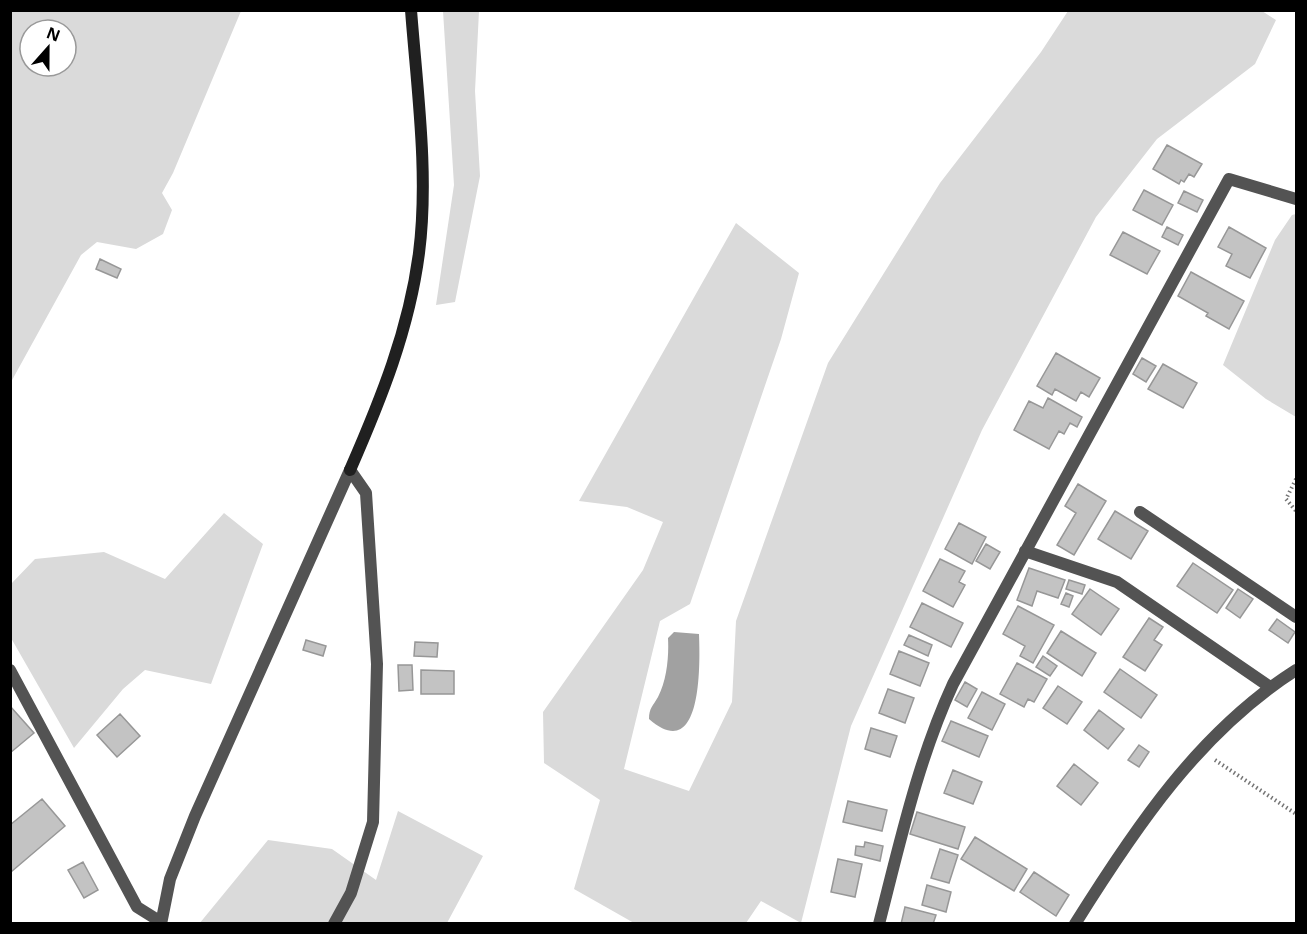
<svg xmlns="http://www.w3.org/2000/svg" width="1307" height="934" viewBox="0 0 1307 934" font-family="'Noto Sans',sans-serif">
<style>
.green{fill:#dadada;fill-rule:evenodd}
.water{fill:#a1a1a1}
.building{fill:#c3c3c3;stroke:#979797;stroke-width:1.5}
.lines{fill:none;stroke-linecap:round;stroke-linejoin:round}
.path{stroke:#757575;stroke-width:4;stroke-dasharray:1.5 3;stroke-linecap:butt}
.lane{stroke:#535353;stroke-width:12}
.street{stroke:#535353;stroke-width:12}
.secondary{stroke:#202020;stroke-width:12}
</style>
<rect width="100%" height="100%" fill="#fff"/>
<path class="green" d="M11,10L241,11L173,173L162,193L172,210L163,234L136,249L97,242L81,255L11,382ZM30,30H66V66H30Z
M443,11H479L475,91L480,176L455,302L436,305L454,185Z
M1262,11L1276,20L1255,64L1157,139L1096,217L982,430L851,726L801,923L761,901L746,923H634L574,889L600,800L544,763L543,712L643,570L663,522L627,507L579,501L736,223L799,273L781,339L690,604L660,621L624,769L689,791L732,702L736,621L828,363L940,183L1041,52L1068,11Z
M1296,214V417L1266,399L1223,365L1275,240L1292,215Z
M224,513L263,544L211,684L145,670L123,689L74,748L11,638V584L35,559L104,552L165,579Z
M398,811L483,856L447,923L199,924L268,840L332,849L376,880Z"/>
<path class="water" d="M674,632L699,634C700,662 703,766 649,719C649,708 653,706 658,697C667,680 669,656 668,638Z"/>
<path class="building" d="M1167,145L1202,164L1194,177L1189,174L1184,182L1181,180L1179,184L1153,169Z
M1144,190L1173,205L1162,225L1133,210Z
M1184,191L1203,200L1197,212L1178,203Z
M1167,227L1183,235L1178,245L1162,237Z
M1229,227L1266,248L1250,278L1226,266L1232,254L1218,247Z
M1123,232L1160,251L1147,274L1110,255Z
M100,259L121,269L117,278L96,269Z
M1191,272L1244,301L1229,329L1206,316L1208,313L1178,296Z
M1056,353L1100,378L1089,397L1081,392L1076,401L1055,389L1052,395L1037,386Z
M1142,358L1156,366L1146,382L1133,374Z
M1163,364L1197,383L1183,408L1148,389Z
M1048,398L1082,417L1077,427L1070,423L1064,434L1059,431L1049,449L1014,430L1029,401L1043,408Z
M1078,484L1106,501L1074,555L1057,545L1076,513L1065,506Z
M1115,511L1148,531L1131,559L1098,539Z
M959,523L986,537L972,564L945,549Z
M986,544L1000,552L990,569L976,561Z
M940,559L965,571L959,582L965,585L953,607L923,591Z
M1193,563L1233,590L1217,613L1177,586Z
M1029,568L1065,580L1058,598L1037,591L1032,606L1017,600Z
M1069,580L1085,585L1082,594L1066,589Z
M1090,589L1119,609L1101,635L1072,614Z
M1238,589L1253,599L1240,618L1226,608Z
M1066,593L1073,596L1069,607L1061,604Z
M922,603L963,623L951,647L910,627Z
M1018,606L1054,625L1033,663L1020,656L1025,646L1003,634Z
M1149,618L1163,627L1154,640L1162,645L1145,671L1123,657Z
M1277,619L1295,632L1288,643L1269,630Z
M1061,631L1096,653L1082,676L1047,653Z
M909,635L932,645L928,656L904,645Z
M306,640L326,646L323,656L303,650Z
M415,642L438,643L437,657L414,656Z
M899,651L929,663L920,686L890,674Z
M1043,656L1057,666L1050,676L1036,667Z
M1017,663L1047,679L1034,702L1028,699L1024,707L1000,694Z
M398,665H412L413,690L399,691Z
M1120,669L1157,695L1141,718L1104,692Z
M421,670L454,671V694H421Z
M965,682L977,689L967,707L955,700Z
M1058,686L1082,702L1067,724L1043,708Z
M888,689L914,698L905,723L879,713Z
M982,692L1005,704L992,730L968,718Z
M10,706L34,733L10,753Z
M1099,710L1124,729L1108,749L1084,730Z
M120,714L140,736L117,757L97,735Z
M951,721L988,736L979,757L942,741Z
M871,728L897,736L890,757L865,749Z
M1139,745L1149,752L1139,767L1128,760Z
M1074,764L1098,783L1081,805L1057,786Z
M953,770L982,782L973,804L944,793Z
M42,799L65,826L11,872L10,825Z
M848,801L887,810L882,831L843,822Z
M917,812L965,827L958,849L910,834Z
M975,837L1027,869L1014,891L961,859Z
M865,842L883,846L880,861L855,855L856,846L864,847Z
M940,849L958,855L949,883L931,878Z
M838,859L862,864L855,897L831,892Z
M83,862L98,890L84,898L68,870Z
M1034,872L1069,895L1056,916L1020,892Z
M927,885L951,892L946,912L922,905Z
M905,907L936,915L933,924H901Z"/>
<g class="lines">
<path class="path" d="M1296,479L1286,499L1296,511
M1215,760L1296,814"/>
<path class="lane" d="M334,924L351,893L373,822L377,664L366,493L350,470"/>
<path class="street" d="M1140,512L1296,617
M1025,551L1117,582L1270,687
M10,670L137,907L161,922
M161,924L170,879L195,816L350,470
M879,924C900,842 918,760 953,684L1229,179L1296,199
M1075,924C1135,828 1199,732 1296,670"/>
<path class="secondary" d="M350,470C381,399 409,330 419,253C429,175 417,89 411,10"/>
</g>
<rect width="1307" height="934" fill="none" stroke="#000000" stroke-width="24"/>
<g transform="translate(48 48) rotate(21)"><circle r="28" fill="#ffffff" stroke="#999999" stroke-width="1.5"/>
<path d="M0-4.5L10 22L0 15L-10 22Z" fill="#000000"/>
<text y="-9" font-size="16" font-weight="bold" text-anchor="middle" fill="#000000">N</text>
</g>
</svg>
